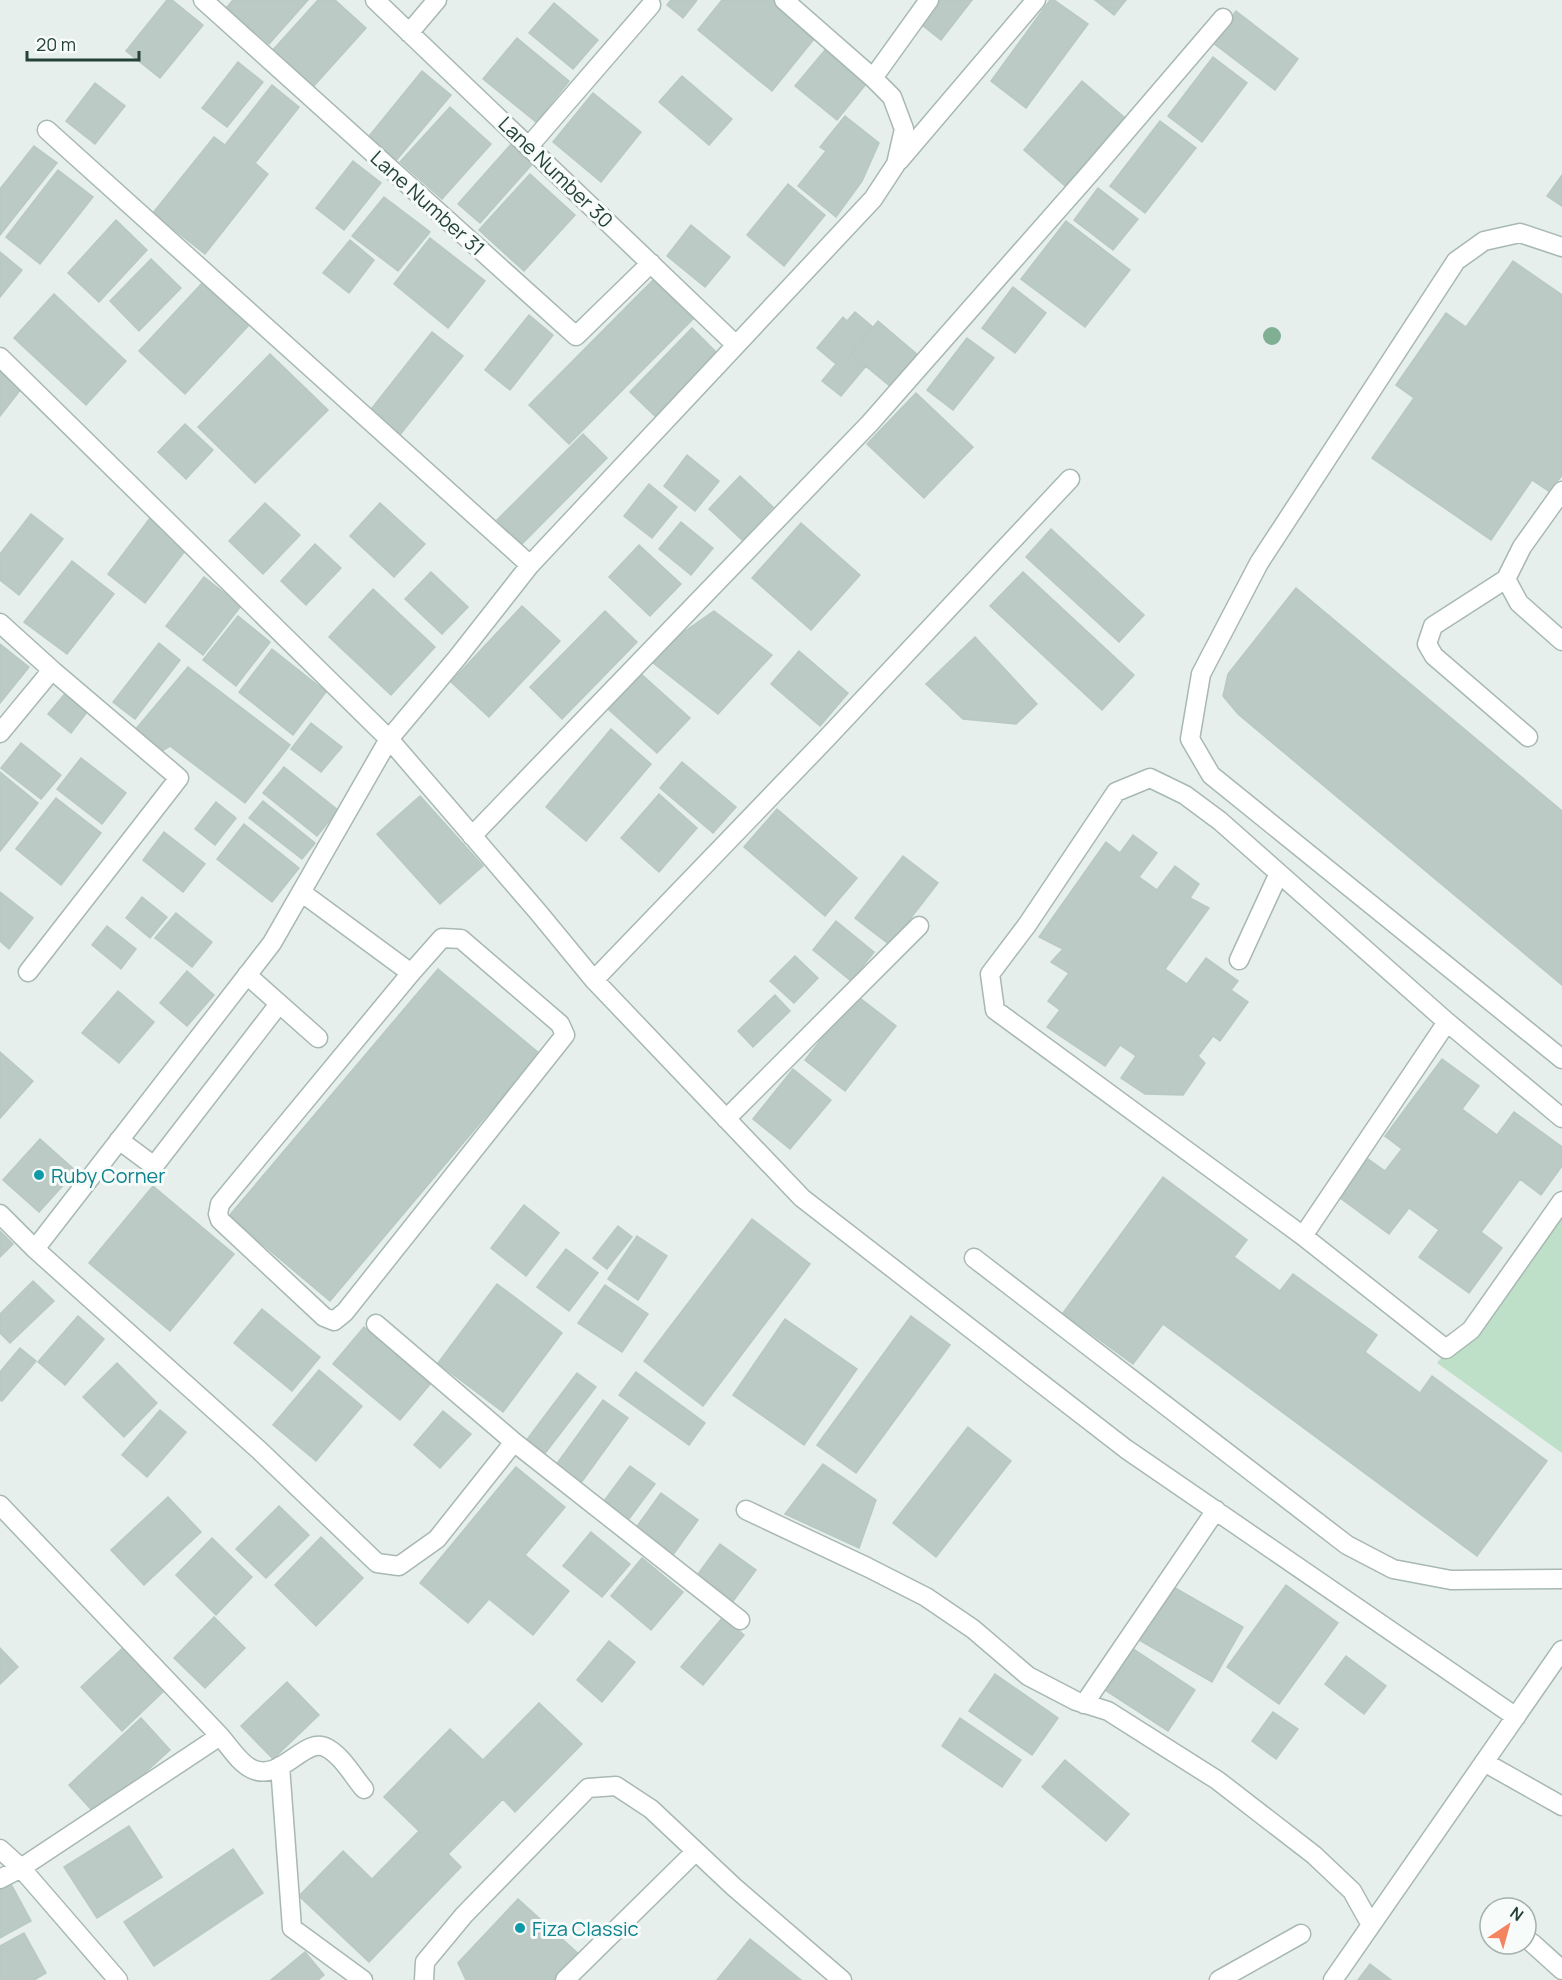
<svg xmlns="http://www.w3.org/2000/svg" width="1562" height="1980" viewBox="0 0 1562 1980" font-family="Manrope,sans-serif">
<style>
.green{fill:#bfe0c8}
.building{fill:#bbcac4;stroke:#b8c9c2;stroke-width:1.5}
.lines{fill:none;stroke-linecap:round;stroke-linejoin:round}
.service-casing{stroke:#a8b8b2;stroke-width:21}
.minor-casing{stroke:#a8b8b2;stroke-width:21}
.service{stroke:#fff;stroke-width:18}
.minor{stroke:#fff;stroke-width:18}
.tree{fill:#80af93}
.culture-dot{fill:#0f9aa8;stroke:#f7fbf9;stroke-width:2}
.labels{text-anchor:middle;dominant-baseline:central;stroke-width:6;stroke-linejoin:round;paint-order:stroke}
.street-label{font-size:20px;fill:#24423a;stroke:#f7fbf9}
.culture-label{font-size:20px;fill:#0d838f;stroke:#f7fbf9;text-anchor:start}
</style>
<rect width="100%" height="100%" fill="#e6efeb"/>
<path class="green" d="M1562,1210V1453L1437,1363Z"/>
<path class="building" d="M167,0H172L203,25L160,78L126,51Z
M233,0H308L269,44L227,7Z
M318,0H335L366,28L313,87L272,51Z
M671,0H697L683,18L667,5Z
M722,0H776L818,34L772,91L698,30Z
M933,0H972L941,40L917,21Z
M1050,0H1054L1088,24L1026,108L991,81Z
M1095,0H1126L1114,15Z
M554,3L598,40L573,69L529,33Z
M1236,11L1298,59L1275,90L1212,42Z
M517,38L569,81L536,122L483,79Z
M825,50L866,84L837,120L795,86Z
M1213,57L1247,83L1202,142L1168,116Z
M238,62L263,82L227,127L202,108Z
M422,71L451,95L394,163L366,140Z
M682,76L732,119L709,145L659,102Z
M1082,81L1124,117L1065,186L1024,150Z
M95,83L125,106L95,144L66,121Z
M272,85L299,107L255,163L268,174L205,254L153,213L214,137L225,145Z
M593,93L641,132L601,182L553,142Z
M450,107L491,144L442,199L400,162Z
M845,116L879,143L862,181L836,217L798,186L826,151L820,147Z
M1160,121L1196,148L1145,213L1110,186Z
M512,143L534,162L480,223L458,204Z
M34,146L57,163L0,235V189Z
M353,161L381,183L344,230L316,208Z
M58,170L93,197L40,264L6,237Z
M530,174L575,215L524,271L479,230Z
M1562,175V206L1547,196Z
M788,184L825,215L784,266L747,235Z
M1098,188L1138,219L1113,250L1074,220Z
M384,197L430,232L398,271L352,236Z
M116,220L147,250L99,302L68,273Z
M1066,221L1130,270L1085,327L1021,279Z
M691,225L730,257L705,287L667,256Z
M430,238L485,281L448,328L394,284Z
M350,240L374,260L349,293L323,273Z
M0,252L22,270L0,297Z
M151,259L181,288L139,331L110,301Z
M1513,261L1562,295V475L1550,492L1532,480L1491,540L1372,458L1414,398L1396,385L1446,313L1466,327Z
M653,280L693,319L569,444L529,405Z
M203,282L249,325L185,394L139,351Z
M1013,287L1046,313L1015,353L982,328Z
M54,294L126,361L86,405L14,338Z
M855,312L873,327L851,354L866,366L841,396L822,381L836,364L817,348L843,317L847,321Z
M529,315L553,335L510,390L485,370Z
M878,321L918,355L891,387L851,354Z
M692,328L720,356L658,419L630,392Z
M432,332L463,356L399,436L369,412Z
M967,338L994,358L953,410L927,390Z
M270,354L328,410L255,483L198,427Z
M2,367L25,384L0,416V370Z
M916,393L973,447L924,498L867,444Z
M185,424L213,450L186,479L158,452Z
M583,434L607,458L522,544L497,520Z
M687,455L719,481L695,511L664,486Z
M740,476L773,507L742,540L709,509Z
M649,484L677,507L652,538L624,516Z
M265,503L300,535L263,574L229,541Z
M380,503L425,544L394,577L350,536Z
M31,514L63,539L19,595L0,580V554Z
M150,518L188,547L145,603L108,574Z
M681,522L713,548L691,575L659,549Z
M801,523L860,575L811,630L752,578Z
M1051,529L1144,615L1119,642L1026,557Z
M315,544L341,568L306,605L281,581Z
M639,545L681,584L650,616L609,577Z
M72,561L114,594L67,654L24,622Z
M431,572L468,607L442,634L405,599Z
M1023,572L1134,675L1102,710L990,606Z
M204,577L241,606L203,655L166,626Z
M1296,588L1562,811V985L1238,714L1223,696L1228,674Z
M373,589L435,647L391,695L329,637Z
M522,606L560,641L489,717L451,682Z
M605,611L637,642L562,719L530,687Z
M714,611L772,655L718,714L652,662L678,636Z
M238,616L270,642L236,686L203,660Z
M975,637L1037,704L1016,724L963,719L926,684Z
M159,643L180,660L135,719L113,702Z
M0,644L29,667L0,703Z
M272,649L326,692L293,735L239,692Z
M799,651L848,693L820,726L771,684Z
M188,667L290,745L245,803L170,746L157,754L135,730Z
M640,673L690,718L657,753L608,709Z
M68,690L90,708L71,733L48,714Z
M311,723L342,747L321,772L291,749Z
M611,729L651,764L586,841L546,807Z
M21,743L61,775L41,799L1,768Z
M81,758L126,793L102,824L57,789Z
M682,762L736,807L713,833L660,788Z
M284,767L338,810L317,836L263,793Z
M0,772L38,803L0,851Z
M659,794L697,828L659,872L621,838Z
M420,796L483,866L440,904L377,834Z
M56,798L101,833L61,885L16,849Z
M263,801L315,843L302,859L249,818Z
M216,802L236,818L215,845L195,829Z
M777,809L857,878L825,916L744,847Z
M244,824L299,868L272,902L217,859Z
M164,832L205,864L183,892L143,860Z
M1133,835L1157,853L1139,877L1157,890L1175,866L1199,884L1190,898L1209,908L1165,969L1187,984L1206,958L1238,981L1231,990L1248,1002L1220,1041L1213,1036L1198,1056L1205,1063L1183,1095L1145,1094L1121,1078L1136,1056L1120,1045L1105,1066L1047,1027L1060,1010L1048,1001L1069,973L1051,962L1063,949L1039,937L1106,842L1120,853Z
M903,856L938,883L890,945L855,918Z
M0,892L33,918L9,949L0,941Z
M142,897L167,917L150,938L126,918Z
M176,913L212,942L192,967L155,938Z
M836,921L874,952L851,981L813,950Z
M107,926L136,949L121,969L92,945Z
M795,956L818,978L794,1003L770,981Z
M438,969L539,1053L330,1301L229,1216Z
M187,971L214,995L187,1026L160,1003Z
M118,991L154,1022L119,1063L82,1033Z
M775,995L790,1011L753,1047L738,1031Z
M856,995L896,1026L845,1091L805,1060Z
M0,1052L33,1081L0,1118Z
M1442,1059L1479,1086L1462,1109L1497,1135L1514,1112L1562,1147V1166L1541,1195L1520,1179L1481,1232L1502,1248L1469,1293L1419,1257L1439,1230L1409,1208L1389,1234L1339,1197L1368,1159L1385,1171L1402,1149L1385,1136Z
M793,1069L831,1100L790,1149L753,1119Z
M40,1139L76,1171L39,1212L3,1180Z
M1163,1177L1247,1240L1234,1257L1280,1291L1293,1274L1377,1335L1365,1352L1420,1393L1432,1376L1547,1461L1477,1556L1163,1324L1133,1364L1063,1313Z
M153,1186L234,1254L170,1331L89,1263Z
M524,1205L559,1233L526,1276L491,1248Z
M752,1219L810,1264L703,1406L644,1361Z
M618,1226L632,1237L607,1269L593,1258Z
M0,1231L13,1244L0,1257Z
M637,1236L667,1256L638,1300L608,1279Z
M566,1249L598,1273L569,1311L537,1287Z
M33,1281L54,1301L10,1343L0,1333V1314Z
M497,1284L562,1333L503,1412L438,1363Z
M605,1285L648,1314L622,1352L578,1323Z
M262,1309L320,1357L292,1391L234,1343Z
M78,1316L104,1339L65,1385L38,1362Z
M911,1316L950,1345L856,1473L817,1445Z
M785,1319L857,1369L804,1445L733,1395Z
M364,1327L431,1383L400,1420L333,1364Z
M20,1348L36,1361L2,1401L0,1400V1372Z
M117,1363L157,1403L124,1437L83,1397Z
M319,1370L362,1406L316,1461L273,1425Z
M636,1372L705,1423L689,1445L619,1395Z
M577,1373L596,1387L543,1456L525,1442Z
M603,1400L628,1418L578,1487L553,1469Z
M160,1410L186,1432L147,1477L122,1455Z
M443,1411L471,1434L440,1468L414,1445Z
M968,1427L1011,1461L936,1557L893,1523Z
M823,1464L876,1500L859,1548L785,1514Z
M630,1466L655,1484L626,1523L601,1505Z
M516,1467L565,1507L525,1555L569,1591L533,1635L489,1599L468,1623L420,1583Z
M661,1493L698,1520L670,1559L633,1532Z
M168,1497L201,1532L144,1585L111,1550Z
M279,1506L309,1535L266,1578L236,1549Z
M591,1532L630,1564L602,1597L563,1566Z
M321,1537L363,1578L316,1626L275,1585Z
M212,1538L252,1577L216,1615L176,1575Z
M720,1544L756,1570L731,1604L695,1578Z
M642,1558L683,1592L651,1630L611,1596Z
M1170,1585L1243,1627L1212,1682L1139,1640Z
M1286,1585L1338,1623L1279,1704L1227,1667Z
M214,1617L245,1648L205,1688L174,1658Z
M723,1617L744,1635L703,1685L681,1667Z
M609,1641L635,1662L602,1702L577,1680Z
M126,1645L167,1688L122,1731L81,1687Z
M1129,1646L1195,1690L1168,1731L1102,1688Z
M0,1648L18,1667L0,1684Z
M1346,1656L1386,1686L1364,1714L1325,1684Z
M995,1674L1058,1718L1032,1755L969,1711Z
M287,1682L319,1715L273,1759L241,1726Z
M539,1703L582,1744L515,1812L503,1799L448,1854L461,1867L369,1962L299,1896L343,1851L372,1879L419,1831L384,1797L450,1729L483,1760Z
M1273,1712L1298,1729L1276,1759L1252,1741Z
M141,1718L170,1750L97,1816L69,1785Z
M960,1718L1021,1760L1002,1787L942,1746Z
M1065,1760L1129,1814L1106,1841L1042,1787Z
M129,1826L162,1877L97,1918L64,1867Z
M233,1849L263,1893L154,1966L124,1922Z
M11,1884L31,1921L0,1938V1889Z
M518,1899L581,1956L558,1980H466L458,1963Z
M24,1933L46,1973L34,1980H0V1946Z
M750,1939L801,1980H717Z
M305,1952L324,1975L318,1980H271Z
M1370,1964L1391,1980H1358Z"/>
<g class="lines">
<g class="service-casing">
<path id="service" d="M247,975L318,1038
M119,1140L154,1166L279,1004"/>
</g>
<g class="minor-casing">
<path id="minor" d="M203,0L576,336L651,263
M375,0L736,345
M784,0L873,78
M409,33L437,0
M47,130L530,565
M529,146L651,5
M899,161L1036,0
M1562,247L1520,233L1484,241L1456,261L1259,563L1201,674L1190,739L1211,775L1562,1059
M0,357L389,739L538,912L594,980L826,739L1070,479
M1562,491L1522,547L1506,579L1519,603L1562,641
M1506,579L1433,626L1427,644L1434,656L1528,737
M0,623L52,670L0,733
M472,836L870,423L1092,171L1223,18
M301,892L411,973L220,1204L218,1214L220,1220L324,1317L334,1321L345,1312L565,1035L560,1024L461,939L442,938L411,973
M1239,960L1279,873
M28,972L179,778L52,670
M594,980L802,1198L1126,1449L1516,1717
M1447,1022L1303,1236L995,1010L990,974L1027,925L1116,792L1150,778L1185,795L1220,821L1447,1022L1562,1118
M726,1119L919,926
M0,1214L35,1249L259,1450L377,1563L399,1566L437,1539L514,1442
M1303,1236L1446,1349L1471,1330L1562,1201
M35,1249L272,943L389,739L457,658L530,565L873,199L896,164L904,129L892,97L873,78L929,0
M974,1258L1347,1545L1393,1569L1451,1580L1562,1579
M376,1324L514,1442L740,1620
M0,1505L220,1736C230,1747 239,1763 252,1769C281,1783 305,1735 327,1748C342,1756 353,1776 364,1789
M746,1510L867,1567L926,1597L973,1629L1028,1676L1076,1701L1108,1711L1217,1780L1314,1855L1352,1891L1371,1925
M1084,1704L1216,1510
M1484,1762L1562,1806
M280,1766L292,1928L363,1980
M0,1849L21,1868L118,1980
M0,1879L21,1868L220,1736
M1532,1943L1562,1970
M424,1980L425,1962L464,1915L588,1788L616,1786L651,1809L734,1887L842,1980
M565,1980L695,1852
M1219,1980L1301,1934
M1333,1980L1562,1650"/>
</g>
<use href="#service" class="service"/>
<use href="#minor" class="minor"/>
</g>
<circle class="tree" cx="1272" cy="336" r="9"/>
<g class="culture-dot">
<circle cx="39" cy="1175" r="6"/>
<circle cx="520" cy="1928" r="6"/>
</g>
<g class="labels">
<g class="street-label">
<text transform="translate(556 172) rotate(44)">Lane Number 30</text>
<text transform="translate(428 203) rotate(42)">Lane Number 31</text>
</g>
<g class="culture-label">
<text x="51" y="1175">Ruby Corner</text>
<text x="532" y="1928">Fiza Classic</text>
</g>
</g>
<g transform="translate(1508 1926) rotate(36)"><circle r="28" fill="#f7fbf9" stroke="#a3b1ad" stroke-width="1.5"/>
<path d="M0-4.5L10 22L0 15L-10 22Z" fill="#f4845f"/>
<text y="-9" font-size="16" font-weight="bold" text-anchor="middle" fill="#24423a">N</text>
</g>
<path d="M27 51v9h112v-9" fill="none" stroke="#24423a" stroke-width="3"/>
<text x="36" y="51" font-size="18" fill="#24423a" stroke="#f7fbf9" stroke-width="4.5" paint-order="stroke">20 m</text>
</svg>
